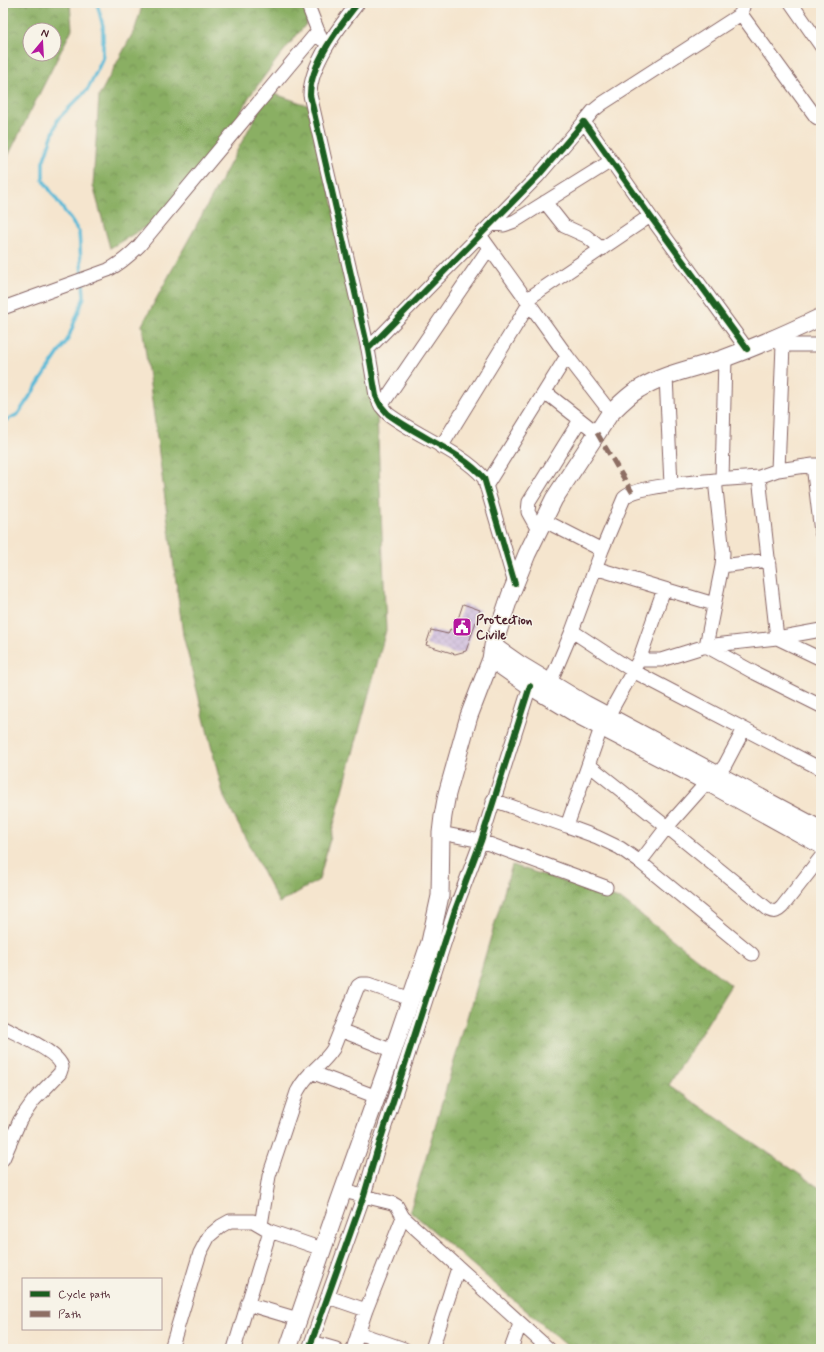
<svg xmlns="http://www.w3.org/2000/svg" width="824" height="1352" viewBox="0 0 824 1352" font-family="Mynerve,sans-serif">
<style>
.forest{fill:url(#forest-crowns);stroke:#6a6748;fill-rule:evenodd}
.lines{fill:none;stroke-linecap:round;stroke-linejoin:round}
.stream{stroke:#58b9d7;stroke-width:3.5}
.building{fill:url(#building-cross-hatch)}
.minor-casing{stroke:#866464;stroke-width:15}
.major-casing{stroke:#866464;stroke-width:19}
.minor{stroke:#fff;stroke-width:13}
.major{stroke:#fff;stroke-width:17}
.quiet{stroke:#8d6e63;stroke-width:5;stroke-dasharray:10 5;stroke-linecap:butt}
.cycleway-casing{stroke:#f7f3e8;stroke-width:8}
.cycleway{stroke:#1b5e20;stroke-width:6}
.labels{text-anchor:middle;dominant-baseline:central;stroke-width:3;stroke-linejoin:round;paint-order:stroke}
.poi-label{font-size:13px;font-weight:bold;fill:#4a1f2b;stroke:#f7f3e8;text-anchor:start}
</style>
<defs>
<pattern id="forest-crowns" width="20" height="18" patternUnits="userSpaceOnUse"><rect width="20" height="18" fill="#8aaf64"/><path d="M2 6a3 3 0 1 1 6 0M12 15a3 3 0 1 1 6 0" fill="none" stroke="#738e53"/></pattern>
<pattern id="building-cross-hatch" width="8" height="8" patternUnits="userSpaceOnUse"><rect width="8" height="8" fill="#c4aedc"/><path d="M0 0l8 8M0 8l8-8" fill="none" stroke="#a18db3"/></pattern>
</defs>
<rect width="100%" height="100%" fill="#f7f3e8"/>
<filter id="ink" filterUnits="userSpaceOnUse"><feTurbulence type="fractalNoise" baseFrequency=".025" numOctaves="2"/><feDisplacementMap in="SourceGraphic" scale="8" xChannelSelector="R" yChannelSelector="G"/><feConvolveMatrix kernelMatrix="1 2 1 2 8 2 1 2 1" color-interpolation-filters="sRGB"/></filter>
<filter id="wash" filterUnits="userSpaceOnUse"><feTurbulence type="fractalNoise" baseFrequency=".012" numOctaves="4" result="noise"/><feDisplacementMap in="SourceGraphic" scale="16" xChannelSelector="R" yChannelSelector="G"/><feGaussianBlur stdDeviation="0.9" result="paint"/><feColorMatrix in="noise" values="0 0 0 0 0 0 0 0 0 0 0 0 0 0 0 0 0 1.4 0 .05"/><feComposite in="paint" operator="in"/></filter>
<g filter="url(#wash)">
<rect width="100%" height="100%" fill="#f5e5ce"/>
<path class="forest" d="M3,3H70L72,29L3,166ZM30,30H54V54H30Z
M143,3H309L311,18L278,58L249,97L221,149L177,208L110,248L93,185L99,96L135,29Z
M269,92L313,107L377,415L386,630L319,880L279,903L224,797L183,635L142,325Z
M512,865L622,900L731,985L669,1085L821,1189V1349H571L410,1211Z"/>
<g class="lines">
<path class="stream" d="M82,276L79,232L43,180V162L58,119L88,89L103,58V26L97,3
M3,422L18,414L68,339L84,297L83,282"/>
</g>
<g id="blocks">
<path class="building" d="M463,604L480,610L466,651L455,654L426,645L431,630L448,634L450,629L454,631Z"/>
</g>
</g>
<g filter="url(#ink)">
<use href="#blocks" fill-opacity="0" stroke="#866464" stroke-width="1"/>
<g class="lines">
<g class="minor-casing">
<path id="minor" d="M307,3L321,39
M358,3C339,27 310,64 310,95L368,349L376,396L381,406L388,414C417,436 462,452 484,478L515,584
M744,3L741,14L816,117L821,120
M791,3L821,46
M584,122L593,111L603,103L741,14
M545,202L564,226L586,236L602,249
M492,223L504,225L515,221L611,161
M480,235L567,356L611,413
M526,300L650,216
M3,308L108,270C120,264 129,256 139,246L318,31
M775,341L783,345H821
M368,349L538,176L584,122L650,216L747,349
M666,376L671,485
M545,392L597,433
M381,406L489,248
M441,447L529,304
M813,465L821,532
M778,470L783,345
M759,477L777,638L821,659
M715,480L759,477L778,470L813,465H821
M722,480L725,358
M486,486L567,356
M543,520L602,550
M538,530L528,512L529,502L580,420
M722,566L769,560
M595,568L714,604
M572,631L633,671L821,769
M639,660H661L706,646L777,638L821,630
M550,683L572,631L602,550L624,498C634,486 697,482 715,480L723,553L722,566L706,646L755,673L821,706
M608,716L639,660L664,589
M601,728L567,826L597,837L620,848L640,862L667,827L707,782L718,774L725,765L744,729
M589,765L667,827L769,910C775,913 778,911 782,907L821,857
M493,800L567,826
M441,833L481,841L606,887
M640,862L752,954
M3,1027C17,1034 59,1052 62,1067L60,1073L34,1100L20,1120L3,1159
M340,1030L393,1051
M311,1072L377,1097
M343,1191L392,1203L397,1206L403,1217
M261,1225L269,1176L297,1092C307,1072 322,1066 333,1049L358,986L361,984H368L411,999
M328,1297L366,1310
M247,1304L298,1319
M358,1333L404,1349
M312,1342L336,1349
M171,1349L200,1253L209,1236L221,1226L230,1221H253L270,1231L322,1249
M234,1349L270,1231
M309,1349L364,1195L376,1154L455,910L481,841L530,686
M353,1349L366,1310L403,1217L549,1349
M432,1349L458,1268
M511,1349L520,1324"/>
</g>
<g class="major-casing">
<path id="major" d="M493,646L519,664L585,704L821,830
M491,659L530,686L580,716L707,782L821,845
M288,1349L340,1199L393,1051L430,942L440,896L441,833L443,816L447,794L469,716L491,659L493,646L510,596L527,554L554,499L609,415C618,406 627,396 639,389C665,373 696,368 725,358C758,346 790,332 821,317"/>
</g>
<use href="#minor" class="minor"/>
<use href="#major" class="major"/>
<path class="quiet" d="M597,433L632,492"/>
<g class="cycleway-casing">
<path id="cycleway" d="M358,3C339,27 310,64 310,95L368,349L376,396L381,406L388,414C417,436 462,452 484,478L515,584
M368,349L538,176L584,122L650,216L747,349
M309,1349L364,1195L376,1154L455,910L481,841L530,686"/>
</g>
<use href="#cycleway" class="cycleway"/>
</g>
</g>
<defs>
<g id="civic-square" transform="scale(1)"><rect x="-9" y="-9" width="18" height="18" rx="4" fill="#b5179e" stroke="#f7f3e8"/><path d="M-.6-6.5H3V-4.5H.6V-3L4-1V1h2V6H-6V1h2V-1L-.6-3ZM-1.2 2.5V6h2.4V2.5Z" fill="#fff"/></g>
</defs>
<g fill-rule="evenodd">
<use href="#civic-square" x="462" y="627"/>
</g>
<g class="labels">
<g class="poi-label">
<text x="476" y="620">Protection<tspan x="476" dy="15">Civile</tspan></text>
</g>
</g>
<rect width="824" height="1352" fill="none" stroke="#f7f3e8" stroke-width="16"/>
<rect x="22" y="1278" width="140" height="52" fill="#f7f3e8" stroke="#b29e9c"/>
<rect x="30" y="1291" width="20" height="6" fill="#1b5e20" stroke="#b29e9c"/>
<text x="58" y="1298" font-size="12" fill="#4a1f2b">Cycle path</text>
<rect x="30" y="1311" width="20" height="6" fill="#8d6e63" stroke="#b29e9c"/>
<text x="58" y="1318" font-size="12" fill="#4a1f2b">Path</text>
<g transform="translate(42 42) rotate(18)"><circle r="19" fill="#f7f3e8" stroke="#b29e9c"/>
<path d="M0-3L7 15L0 10L-7 15Z" fill="#b5179e"/>
<text y="-6" font-size="11" font-weight="bold" text-anchor="middle" fill="#4a1f2b">N</text>
</g>
</svg>
